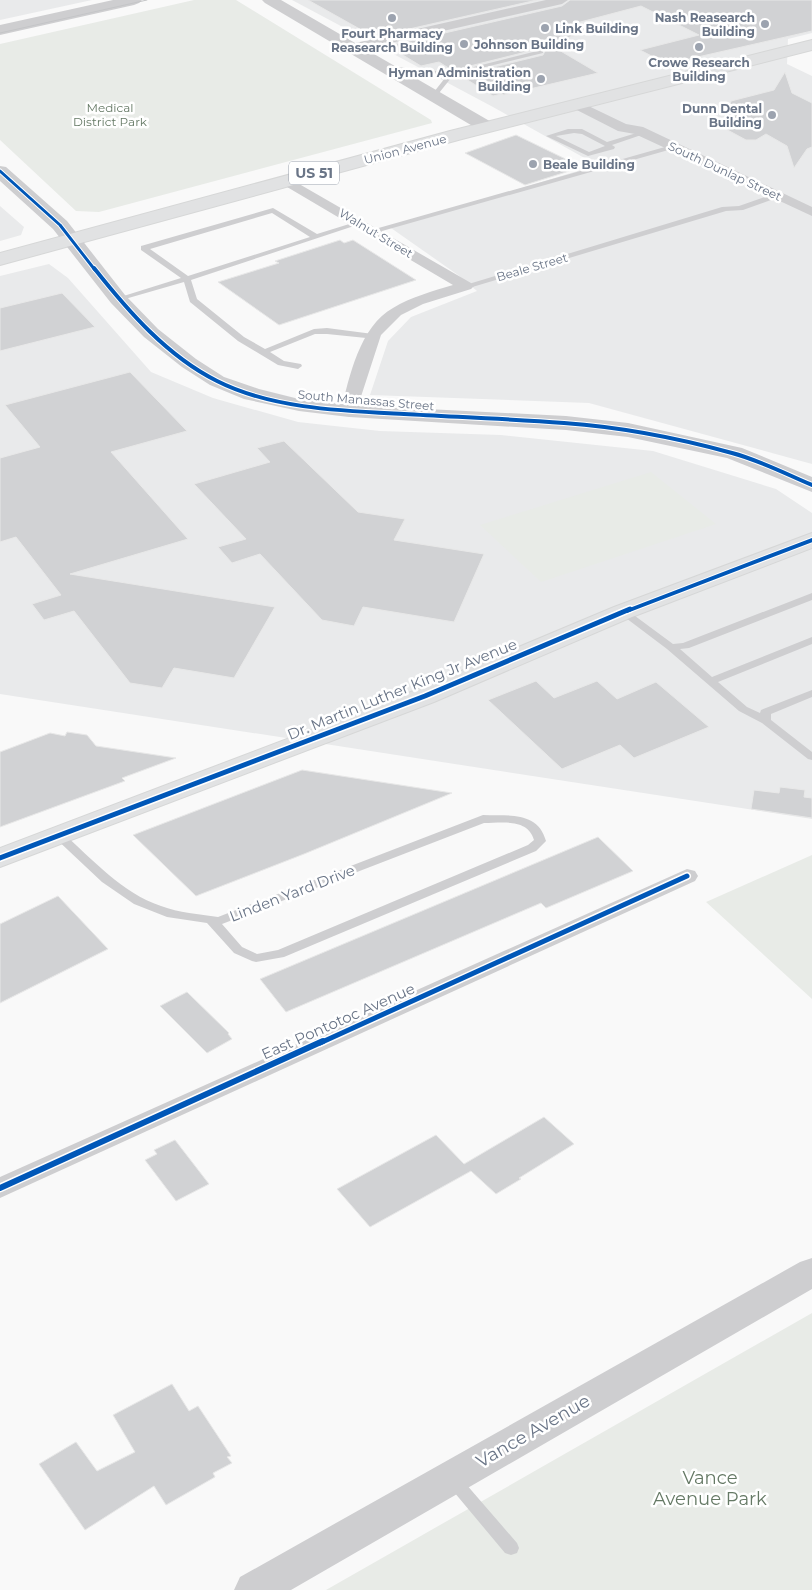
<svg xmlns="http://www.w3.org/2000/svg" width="812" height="1590" viewBox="0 0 812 1590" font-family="Montserrat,sans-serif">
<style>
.built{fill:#e9eaeb}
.green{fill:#e8ebe7}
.building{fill:#d1d2d4;stroke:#e8e8e8;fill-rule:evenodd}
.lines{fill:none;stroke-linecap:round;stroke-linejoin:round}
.primary-casing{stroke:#d6d7d7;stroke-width:2}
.service{fill:#ceced0;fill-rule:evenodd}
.minor{fill:#ceced0;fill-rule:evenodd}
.tertiary{fill:#ceced0;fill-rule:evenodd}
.primary{fill:#e1e2e3;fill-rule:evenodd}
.tram{stroke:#c4c5c7;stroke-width:1}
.cycleway-far3-casing{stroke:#fff;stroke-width:5}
.cycleway-far2-casing{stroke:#fff;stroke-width:6}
.cycleway-far1-casing{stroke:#fff;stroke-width:8}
.cycleway-casing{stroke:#fff;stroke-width:9}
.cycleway-far3{stroke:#0057b8;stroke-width:3}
.cycleway-far2{stroke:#0057b8;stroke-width:4}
.cycleway-far1{stroke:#0057b8;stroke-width:5}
.cycleway{stroke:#0057b8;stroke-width:6}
.poi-dot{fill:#9ca3af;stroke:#fff;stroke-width:2}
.labels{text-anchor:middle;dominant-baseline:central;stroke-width:5;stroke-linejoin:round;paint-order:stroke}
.far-poi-label{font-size:12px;font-weight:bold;fill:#6a7587;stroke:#fff;text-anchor:end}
.far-park-label{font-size:12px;fill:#657965;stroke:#fff}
.far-street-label{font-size:12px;fill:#6a7587;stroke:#fff}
.shield{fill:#fff;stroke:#979eab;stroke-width:1}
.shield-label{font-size:14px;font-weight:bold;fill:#6a7587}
.street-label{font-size:15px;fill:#6a7587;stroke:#fff}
.near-street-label{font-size:18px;fill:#6a7587;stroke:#fff}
.near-park-label{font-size:18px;fill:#657965;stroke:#fff}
</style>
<rect width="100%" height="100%" fill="#f9f9f9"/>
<path class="built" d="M0,0H92L0,20Z
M292,0H812V33L788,39L787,64L812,76V464L589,403L370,395L388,341L411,317L477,291L458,275L391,228L597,165L493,107Z
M0,206L24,227L21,235L0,241Z
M49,264L68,278L151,372L213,398L298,422L380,431L501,435L653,451L776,489L812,513V819L0,694V276Z"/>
<path class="green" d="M194,0H236L431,120L432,123L99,212L76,211L0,140V44Z
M651,472L716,524L541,582L480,525Z
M812,855V999L706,902Z
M812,1313V1590H326Z"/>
<path class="building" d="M308,0H537L374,37Z
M570,0H812V31L667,64L640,50L699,35L641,6L569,25L585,33L547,43L598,73L504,95L501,94L493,96L439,62L421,66L388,46L562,6ZM542,48L545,51L543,55L465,74L460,70L462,68Z
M785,72L792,93L812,103V147L807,149L794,168L787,146L766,134L756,140H746L722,127L731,101L774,90Z
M516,135L582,167L525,185L465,153Z
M340,240L344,243L353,240L416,280L279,325L218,282L279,263L275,261Z
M62,293L95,327L0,351V308Z
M130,372L187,431L111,452L188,539L70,574L275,607L234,678L174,668L162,688L130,683L74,611L44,620L32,604L61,595L16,537L0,542V458L40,447L5,405Z
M284,441L358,512L405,519L394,540L484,554L454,622L363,607L354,626L322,620L260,554L232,563L218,547L246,539L194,484L270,462L257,448Z
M536,681L554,698L597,681L617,699L656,682L709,727L634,758L620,745L562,769L488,700Z
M67,732L87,735L96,746L176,758L122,778L125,781L0,827V752L50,733L65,736Z
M302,770L452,793L304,854L196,896L133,835Z
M780,787L805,790L804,797L812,798V818L751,809L754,790L779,793Z
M598,837L633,871L546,908L541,903L286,1012L260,979Z
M58,896L108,949L0,1003V924Z
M187,992L229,1033L228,1034L232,1039L207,1053L160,1006Z
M544,1117L574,1144L519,1178L521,1179L496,1194L471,1171L370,1227L337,1189L436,1135L464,1164Z
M175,1140L209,1184L176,1201L145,1160L157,1154L154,1150Z
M172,1384L189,1411L198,1406L231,1456L227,1457L232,1463L213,1473L215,1477L166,1505L154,1486L85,1530L39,1464L76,1442L97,1471L135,1452L113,1415Z"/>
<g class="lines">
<g class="primary-casing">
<path id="primary" d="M812,40V50L462,139L0,265V253L450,131Z
M812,533V548L632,617L434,702L0,867V848L416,690L614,607Z"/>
</g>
<path class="service" d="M541,50L543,51V53L465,72L462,70Z
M386,66L446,72L451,78L435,98L433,99L430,97L445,78L444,76L384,69L383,68Z
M568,129H582L607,142L643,131L647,133L612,145L615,147L614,149L588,156L546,136ZM574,133L582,134L605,146L589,152L556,136Z
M672,145L679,147L375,233L368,231Z
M776,193H779V197L743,210L726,211L469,288L462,286L722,207L739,206Z
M273,208L317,234L359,221L363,223L191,280L197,299L244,337L265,349L314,329L327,328L373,334L377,337L376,339L327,334H315L270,352L284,361L301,364L302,366L298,369L278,365L238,341L190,302L184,282L118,301L114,299L181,278L141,250V246ZM272,213L310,237L188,276L150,249Z
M812,593V600L689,648L680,649L712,677L812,637V644L718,682L747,707L760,713L761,710L812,690V697L771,714V720L812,752V760L808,759L762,723L739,711L667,649L618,612L619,610H627L673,644L683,643Z
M483,815C508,816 538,811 546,841L536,851L284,957L256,962L252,961L234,953L207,923L167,917L134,904L102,882L52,835L54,832H62C92,859 122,893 161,906C179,913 199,914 218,917ZM484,823C502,823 528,818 534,840L528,845L278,950L257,954L242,947L222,924Z
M454,1474L459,1476L517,1543L519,1548L517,1553L511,1555L505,1553L449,1486L446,1481L449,1476Z"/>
<path class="minor" d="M546,0H568L562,4L351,52L345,48L351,44Z
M576,100L626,124L643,127L812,207V216L635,134L618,131L571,107L569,104Z
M287,177L471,283L474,286L471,289L423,304L401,315L381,335L355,415H343L341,411C349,377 360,326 393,308C411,297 433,291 453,285L282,184L280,181Z
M687,869L695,871L698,876L695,881L0,1198V1177Z"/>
<path class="tertiary" d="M113,0H142L139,3L134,5L0,35V25Z
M262,0H281L493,123L496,127L493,131L487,132L481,131L265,3Z
M0,166L6,167L67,221L125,295L158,329L196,359L224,377L259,389L299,399L349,405L566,416L628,423L742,448L812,477V492L727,458L628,437L566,430L349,417L299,411L244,399L210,385L182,367L144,337L111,303L53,229L0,181Z
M812,1258V1289L291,1590H234L240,1577L800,1262Z"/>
<use href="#primary" class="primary"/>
<path class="tram" d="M0,33L147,0"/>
<g class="cycleway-far3-casing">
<path id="cycleway-far3" d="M0,171L60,225L95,270"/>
</g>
<g class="cycleway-far2-casing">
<path id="cycleway-far2" d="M94,268C128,311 167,356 217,381C272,409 344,411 404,414C457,417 510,419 564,423C620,427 678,438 732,453C759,460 786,474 812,485
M627,611L812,540"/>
</g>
<g class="cycleway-far1-casing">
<path id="cycleway-far1" d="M0,858L425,696L630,609
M320,1043L687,876"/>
</g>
<g class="cycleway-casing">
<path id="cycleway" d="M0,1188L323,1041"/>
</g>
<use href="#cycleway-far3" class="cycleway-far3"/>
<use href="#cycleway-far2" class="cycleway-far2"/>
<use href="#cycleway-far1" class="cycleway-far1"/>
<use href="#cycleway" class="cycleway"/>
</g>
<g class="poi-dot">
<circle cx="392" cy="18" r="5"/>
<circle cx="765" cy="24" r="5"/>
<circle cx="545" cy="28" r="5"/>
<circle cx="464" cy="44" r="5"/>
<circle cx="699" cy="47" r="5"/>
<circle cx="541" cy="79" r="5"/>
<circle cx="772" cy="115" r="5"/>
<circle cx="533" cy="164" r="5"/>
</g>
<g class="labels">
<g class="far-poi-label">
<text x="755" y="17">Nash Reasearch<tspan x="755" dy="14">Building</tspan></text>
<text x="555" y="28" text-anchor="start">Link Building</text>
<text x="392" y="33" text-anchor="middle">Fourt Pharmacy<tspan x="392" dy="14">Reasearch Building</tspan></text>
<text x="474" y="44" text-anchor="start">Johnson Building</text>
<text x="699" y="62" text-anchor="middle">Crowe Research<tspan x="699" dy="14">Building</tspan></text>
<text x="531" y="72">Hyman Administration<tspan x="531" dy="14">Building</tspan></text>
<text x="762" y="108">Dunn Dental<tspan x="762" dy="14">Building</tspan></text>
<text x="543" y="164" text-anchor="start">Beale Building</text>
</g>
<g class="far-park-label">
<text x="110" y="107">Medical<tspan x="110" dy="14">District Park</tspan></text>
</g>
<g class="far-street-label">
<text transform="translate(405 149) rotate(-15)">Union Avenue</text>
<text transform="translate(725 171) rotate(25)">South Dunlap Street</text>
<text transform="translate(376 233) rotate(31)">Walnut Street</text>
<text transform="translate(532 267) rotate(-16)">Beale Street</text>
<text transform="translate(366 400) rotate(5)">South Manassas Street</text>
</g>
<rect class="shield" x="289" y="161.5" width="50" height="23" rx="4"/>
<g class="shield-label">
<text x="314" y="173">US 51</text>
</g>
<g class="street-label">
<text transform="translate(402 689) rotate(-22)">Dr. Martin Luther King Jr Avenue</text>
<text transform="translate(292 893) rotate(-21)">Linden Yard Drive</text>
<text transform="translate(338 1021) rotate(-24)">East Pontotoc Avenue</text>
</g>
<g class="near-street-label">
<text transform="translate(533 1431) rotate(-30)">Vance Avenue</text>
</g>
<g class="near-park-label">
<text x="710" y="1478">Vance<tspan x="710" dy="21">Avenue Park</tspan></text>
</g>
</g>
</svg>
